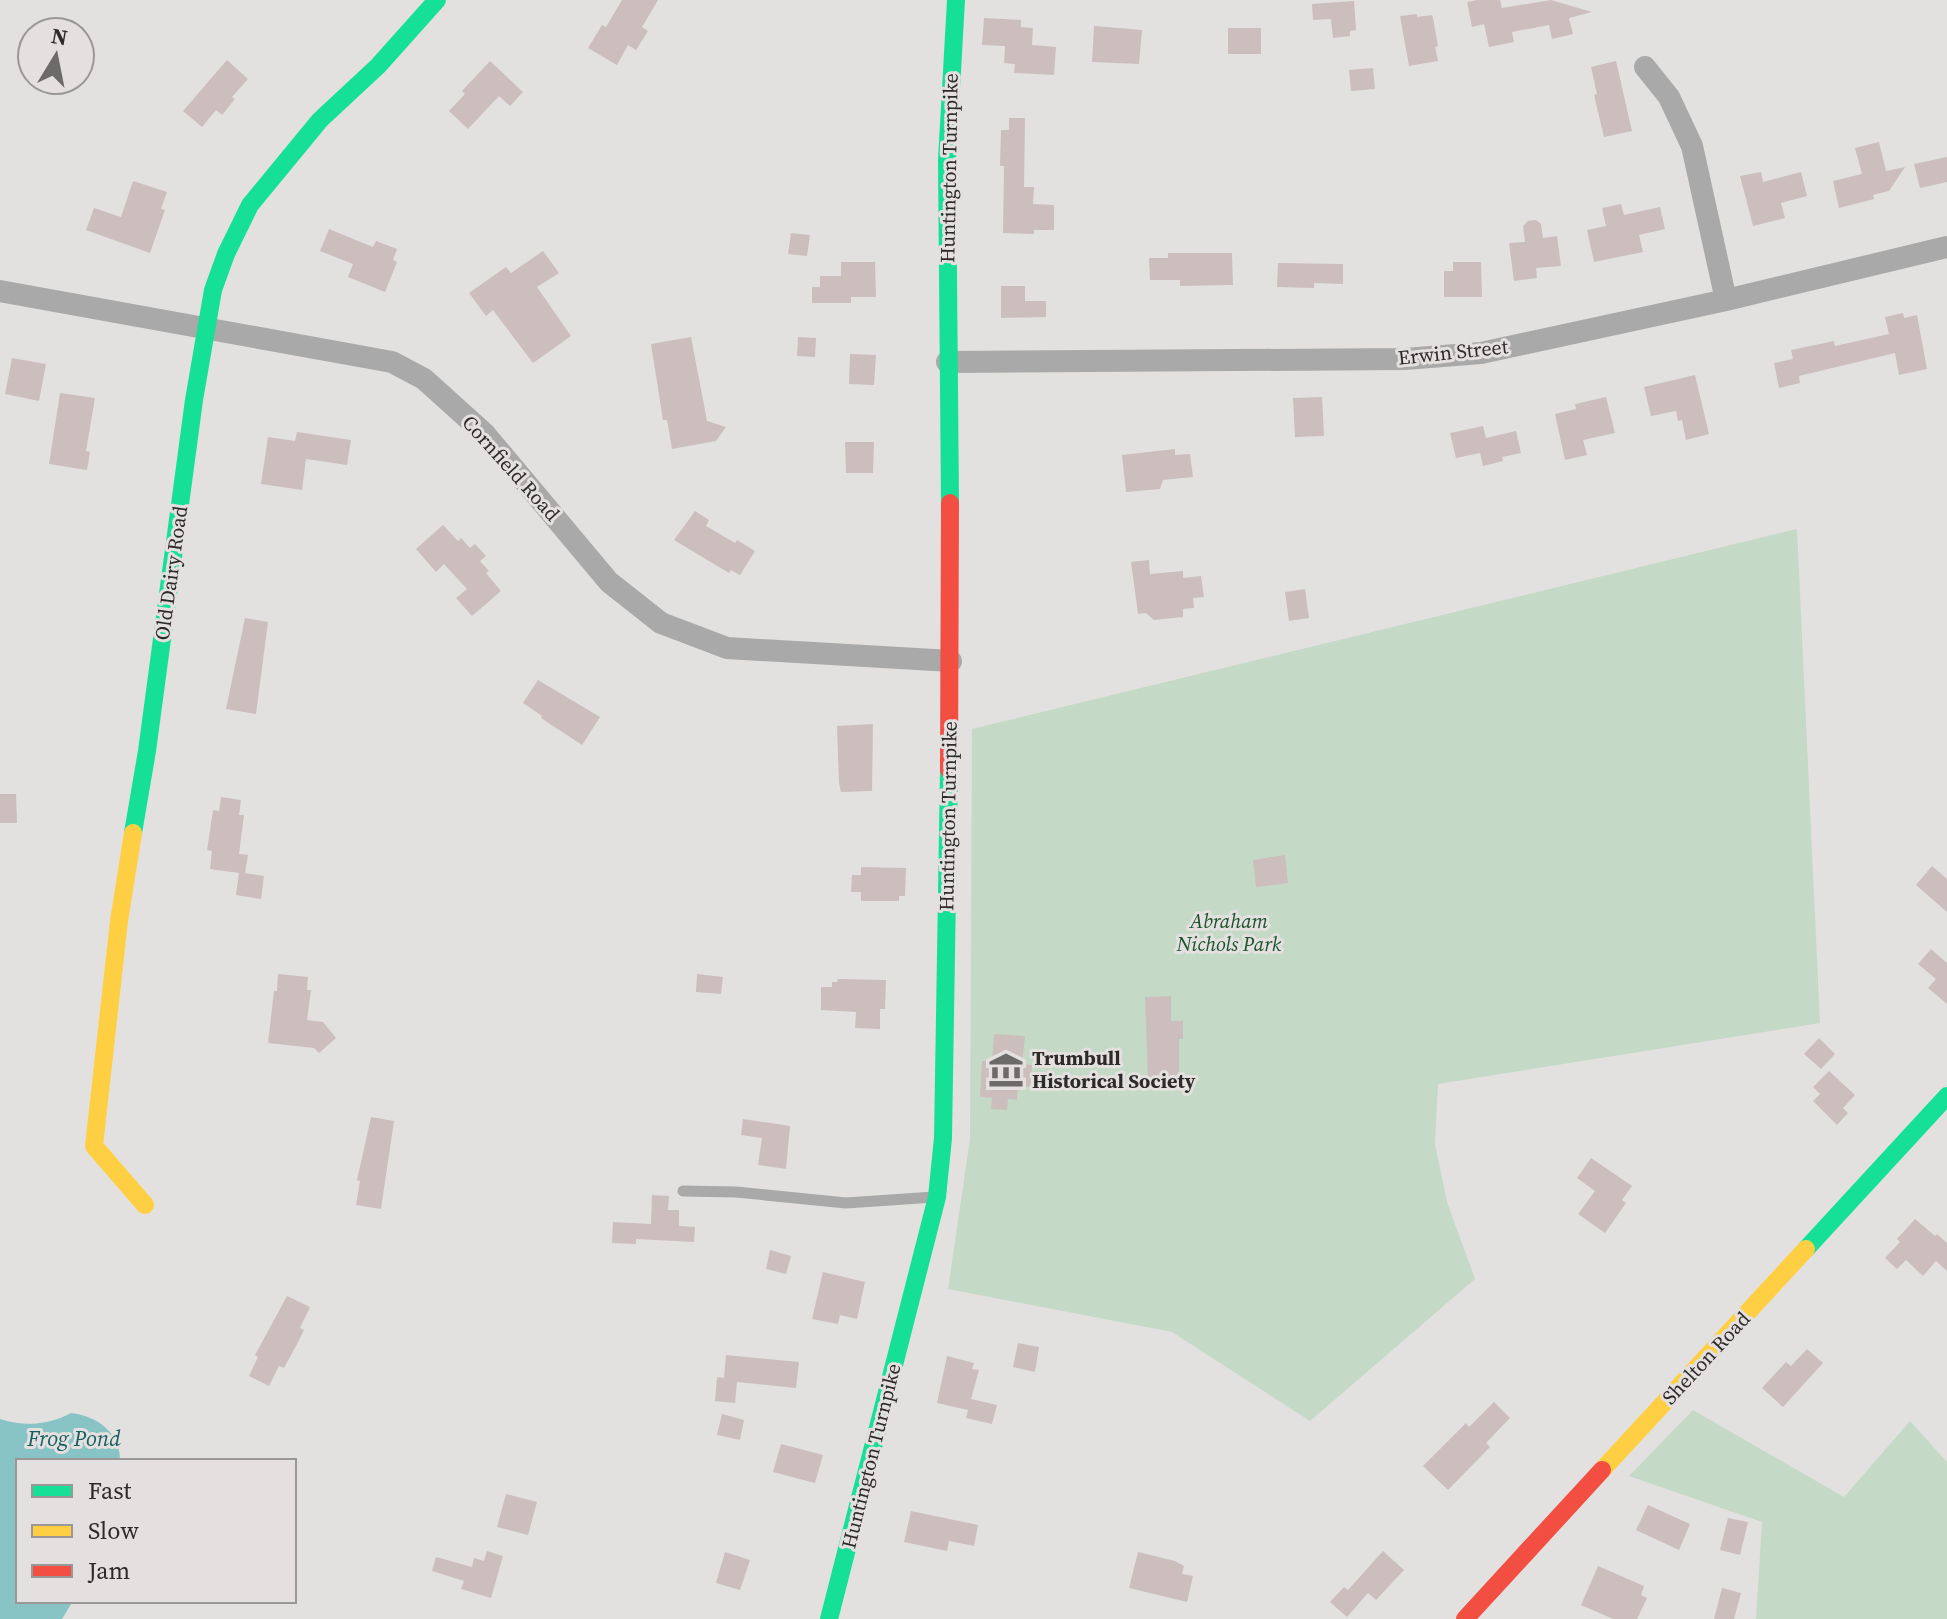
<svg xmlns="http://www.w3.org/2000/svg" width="1947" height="1619" viewBox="0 0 1947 1619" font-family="'Source Serif 4',serif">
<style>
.green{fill:#c5d9c7}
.water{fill:#88c4c5}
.building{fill:#ccbebd}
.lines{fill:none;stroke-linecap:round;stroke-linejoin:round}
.lane{stroke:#a9a9a9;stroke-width:11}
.street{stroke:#a9a9a9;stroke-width:22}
.fast{stroke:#16e098;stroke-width:18}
.slow{stroke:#ffcf43;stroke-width:18}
.jam{stroke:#f24e42;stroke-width:18}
.labels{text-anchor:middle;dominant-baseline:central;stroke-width:6;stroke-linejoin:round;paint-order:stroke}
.street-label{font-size:20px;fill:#2c2b2a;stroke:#e3e0df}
.park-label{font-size:20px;font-style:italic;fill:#19542b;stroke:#e3e0df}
.poi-label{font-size:20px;font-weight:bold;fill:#2c2b2a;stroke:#e3e0df;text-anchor:start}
.water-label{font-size:22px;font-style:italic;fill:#165f61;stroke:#e3e0df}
</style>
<rect width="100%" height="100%" fill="#e2e1e0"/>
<path class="green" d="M1797,529L1820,1023L1438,1084L1435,1144L1447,1202L1475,1279L1310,1421L1172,1332L948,1289L970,1139L972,729Z
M1693,1410L1844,1497L1910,1421L1947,1462V1619H1756L1762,1522L1629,1476Z"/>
<path class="water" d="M71,1413C97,1416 121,1433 120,1461H18V1601H73L62,1619H0V1419C24,1427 49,1425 71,1413Z"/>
<path class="building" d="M622,0H658L642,27L648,31L636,50L628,45L617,65L588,48L602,25L606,27Z
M1477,0H1500L1502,8L1551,0L1592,12L1569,18L1573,34L1552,39L1549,25L1512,32L1514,42L1489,47L1484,24L1472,27L1467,2Z
M1354,1L1356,30L1350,31V36L1333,38L1331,19L1313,20L1312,4Z
M1417,14V17L1432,15L1433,18L1438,46L1435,47L1438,61L1409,66L1400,16Z
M984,18L1021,20V27L1033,28L1032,45L1056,47L1054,75L1014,73L1015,64L1004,63L1005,46L982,45Z
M1094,26L1142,30L1139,64L1092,62Z
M1228,28H1261V54H1228Z
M227,60L248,79L232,97L235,99L222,115L216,110L202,127L183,111Z
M490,61L523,92L510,106L499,96L468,129L449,111L465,94L462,91Z
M1616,61L1632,131L1604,137L1594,95L1597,94L1591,67Z
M1373,68L1375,89L1351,91L1349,70Z
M1009,118H1025L1024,187H1034L1033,204L1054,205V230H1034V234L1003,233L1004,166H1000L1001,130H1009Z
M1879,142L1886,171L1905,167L1889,191L1873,195L1874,199L1839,208L1833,181L1862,174L1855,148Z
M1947,157V182L1920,188L1914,164Z
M1761,172L1763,182L1801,172L1807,196L1781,203L1785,218L1753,226L1740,176Z
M133,181L167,192L161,209L165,210L150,253L86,230L94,208L121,217Z
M1621,204L1624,215L1660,207L1665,229L1639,235L1643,252L1594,262L1587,230L1606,226L1602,208Z
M1536,220L1541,224L1543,238L1557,236L1561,266L1536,268L1537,278L1514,281L1509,243L1525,242L1523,226L1528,221Z
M329,229L373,247L376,241L397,249L393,260L397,262L385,292L348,277L353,264L320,251Z
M791,233L810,235L807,256L788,254Z
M543,251L559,273L537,287L571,336L533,363L493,310L486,316L469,293L506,267L511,273Z
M1168,253H1232L1233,285L1180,286V280H1150L1149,258H1168Z
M841,262H875L876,297H851V303H812V287H820V276H841Z
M1453,262H1481L1482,297H1444V271H1453Z
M1278,263L1343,264V284L1314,283V288L1277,287Z
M1001,286H1025V301H1046V317L1001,318Z
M1903,313L1904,318L1917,315L1927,369L1899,375L1895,353L1799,376L1800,383L1779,388L1774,363L1793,359L1791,350L1834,341L1835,346L1889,334L1885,317Z
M691,337L707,421L726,427L716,441L672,449L667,420H663L651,344Z
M798,337L816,338L815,357L797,356Z
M850,354L876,355L874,385L849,384Z
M12,358L46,364L39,401L5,394Z
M1695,375L1709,434L1686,440L1682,420L1678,421L1676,411L1651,416L1644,387Z
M60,393L95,398L86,451L90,452L87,470L49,464Z
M1322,397L1324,436L1295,437L1293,398Z
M1606,397L1615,433L1583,440L1587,455L1565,460L1555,414L1576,409L1575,404Z
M1483,426L1486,438L1516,431L1521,453L1502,457L1503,461L1483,466L1480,453L1456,458L1450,433Z
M297,432L351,440L347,465L306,459L302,490L261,484L268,437L295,441Z
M845,442H874L873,473H846Z
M1175,449V455L1190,454L1193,477L1163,480L1160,489L1126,492L1122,455Z
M695,511L709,520L706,526L735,543L737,540L755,551L740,575L731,570L729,573L674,540Z
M443,525L458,541L461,538L470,548L475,544L486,556L480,561L489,571L486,573L501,591L472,616L456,598L467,589L444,564L436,572L416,549Z
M1149,560L1150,574L1183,571V578L1201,576L1204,597L1193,598L1194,608L1183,609V617L1154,620L1146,613L1138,614L1131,562Z
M1305,589L1309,618L1289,621L1285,592Z
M245,618L268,622L256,714L226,709Z
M538,680L600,717L582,745L541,718L542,716L523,703Z
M873,724L872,791L841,792L839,783L837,726Z
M0,794H16L17,823H0Z
M221,797L241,800L239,815H244L239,854L248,855L245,873L264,876L261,899L236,895L239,873L210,869L212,851L207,850L213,810L219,811Z
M1285,855L1288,883L1256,887L1253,860Z
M1932,866L1947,879V912L1916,885Z
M861,867L906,868L905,896H899V901H861V892H851L852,875H861Z
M1931,949L1947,963V1004L1928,988L1936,979L1918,964Z
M278,974L308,977L307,990H311L307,1020L323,1022L336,1038L319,1053L314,1048L268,1043L274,991H277Z
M697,974L723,977L721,994L696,992Z
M838,979L886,980L885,1009H880V1029L855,1028L856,1012L821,1010V987H832V982H837Z
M1171,996V1021H1183V1039H1179V1078H1148L1145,997Z
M994,1034L1025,1036L1022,1064L1032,1065L1030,1087L1018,1086L1017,1100L1008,1099L1007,1110L991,1109L992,1098L980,1097L982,1061H992Z
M1819,1038L1835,1054L1821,1069L1804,1054Z
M1829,1071L1855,1095L1843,1108L1848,1113L1837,1125L1813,1101L1820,1094L1813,1087Z
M371,1117L394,1121L381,1209L356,1205L360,1181L357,1180Z
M743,1119L790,1126L786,1169L758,1165L762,1138L741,1135Z
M1591,1158L1632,1186L1622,1200L1626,1203L1605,1233L1578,1214L1595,1191L1577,1178Z
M652,1195L669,1196L668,1210H679V1226L695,1227L694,1242L636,1239V1244L612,1243L613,1222L651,1224Z
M1915,1219L1935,1236L1937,1234L1947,1243V1271L1936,1261L1923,1276L1906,1260L1897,1269L1885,1258L1900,1242L1897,1239Z
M770,1250L791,1256L786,1274L766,1269Z
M823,1272L865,1282L857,1319L840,1315L838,1324L812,1319Z
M287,1296L310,1307L300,1328L304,1330L296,1346L284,1368L279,1366L269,1386L249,1376L258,1357L255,1355Z
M1018,1343L1039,1347L1035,1372L1013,1367Z
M1807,1349L1823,1363L1783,1407L1762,1388L1786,1362L1791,1366Z
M726,1355L799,1362L796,1388L737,1382L735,1403L715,1401L717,1377L724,1378Z
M947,1356L974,1363L972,1369L979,1370L971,1399L997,1405L992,1424L966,1418L968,1410L937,1403Z
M1494,1402L1510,1418L1486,1443L1490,1447L1448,1490L1423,1466L1466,1423L1469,1427Z
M722,1414L744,1420L740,1440L717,1435Z
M781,1444L823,1455L815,1483L773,1472Z
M506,1494L537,1502L528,1535L497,1527Z
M1648,1505L1690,1524L1679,1550L1636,1530Z
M911,1511L978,1525L974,1546L949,1541L947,1551L904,1542Z
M1728,1518L1748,1522L1740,1555L1720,1550Z
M487,1551L503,1556L491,1598L461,1589L464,1581L432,1571L436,1557L472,1567L474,1558L484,1561Z
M1383,1551L1404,1570L1376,1600L1368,1593L1347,1617L1330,1602L1344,1587L1348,1590Z
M725,1552L750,1560L740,1590L716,1583Z
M1138,1552L1175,1561L1184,1566L1182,1574L1193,1576L1187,1602L1129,1588Z
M1598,1566L1644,1586L1641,1595L1647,1598L1637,1619H1613L1581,1605Z
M1722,1588L1741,1593L1734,1619H1714Z"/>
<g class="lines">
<path class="lane" d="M683,1191L736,1192L846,1203L934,1197"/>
<path class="street" d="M1645,67L1669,97L1692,146L1726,300
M0,291L392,362L424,379L485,434L609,582L661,623L727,648L951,661
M947,362L1405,359L1481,353L1726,300L1947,247"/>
<path class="fast" d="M950,503L947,160L956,0
M133,833L147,751L194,400L213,290L226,254L250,205L320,120L378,66L437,0
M1806,1249L1947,1096
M829,1619L937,1197L943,1138L949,770"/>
<path class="slow" d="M133,833L119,921L94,1146L145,1205
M1602,1470L1806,1249"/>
<path class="jam" d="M949,770L950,503
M1465,1619L1602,1470"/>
</g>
<defs>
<g id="museum-bare" transform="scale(2.76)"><path d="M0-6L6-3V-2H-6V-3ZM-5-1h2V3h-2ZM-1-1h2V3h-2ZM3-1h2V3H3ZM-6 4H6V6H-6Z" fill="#6c6b6a" stroke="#e3e0df" stroke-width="2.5" paint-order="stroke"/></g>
</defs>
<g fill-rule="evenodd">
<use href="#museum-bare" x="1006" y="1070"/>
</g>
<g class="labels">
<g class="street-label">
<text transform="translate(949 168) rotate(-89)">Huntington Turnpike</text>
<text transform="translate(1453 352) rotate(-6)">Erwin Street</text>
<text transform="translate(511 468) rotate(48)">Cornfield Road</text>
<text transform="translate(171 573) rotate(-82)">Old Dairy Road</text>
<text transform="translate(948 816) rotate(-89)">Huntington Turnpike</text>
<text transform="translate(1706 1358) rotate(-47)">Shelton Road</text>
<text transform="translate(871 1456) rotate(-76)">Huntington Turnpike</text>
</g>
<g class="park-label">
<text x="1229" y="921">Abraham<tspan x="1229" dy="23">Nichols Park</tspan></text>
</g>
<g class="poi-label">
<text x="1032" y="1058">Trumbull<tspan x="1032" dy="23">Historical Society</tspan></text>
</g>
<g class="water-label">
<text x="74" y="1438">Frog Pond</text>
</g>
</g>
<rect x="16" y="1459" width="280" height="144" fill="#e3e0df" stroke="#9a9897" stroke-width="2"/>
<rect x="32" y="1485" width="40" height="12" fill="#16e098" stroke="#9a9897" stroke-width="2"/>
<text x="88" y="1499" font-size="24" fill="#2c2b2a">Fast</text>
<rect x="32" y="1525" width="40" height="12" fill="#ffcf43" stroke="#9a9897" stroke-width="2"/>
<text x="88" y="1539" font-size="24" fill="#2c2b2a">Slow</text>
<rect x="32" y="1565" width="40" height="12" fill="#f24e42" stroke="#9a9897" stroke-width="2"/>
<text x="88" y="1579" font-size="24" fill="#2c2b2a">Jam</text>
<g transform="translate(56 56) rotate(10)"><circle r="38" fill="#e3e0df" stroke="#9a9897" stroke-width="2"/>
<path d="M0-6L14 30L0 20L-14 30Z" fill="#6c6b6a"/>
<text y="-12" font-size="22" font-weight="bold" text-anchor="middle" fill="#2c2b2a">N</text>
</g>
</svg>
